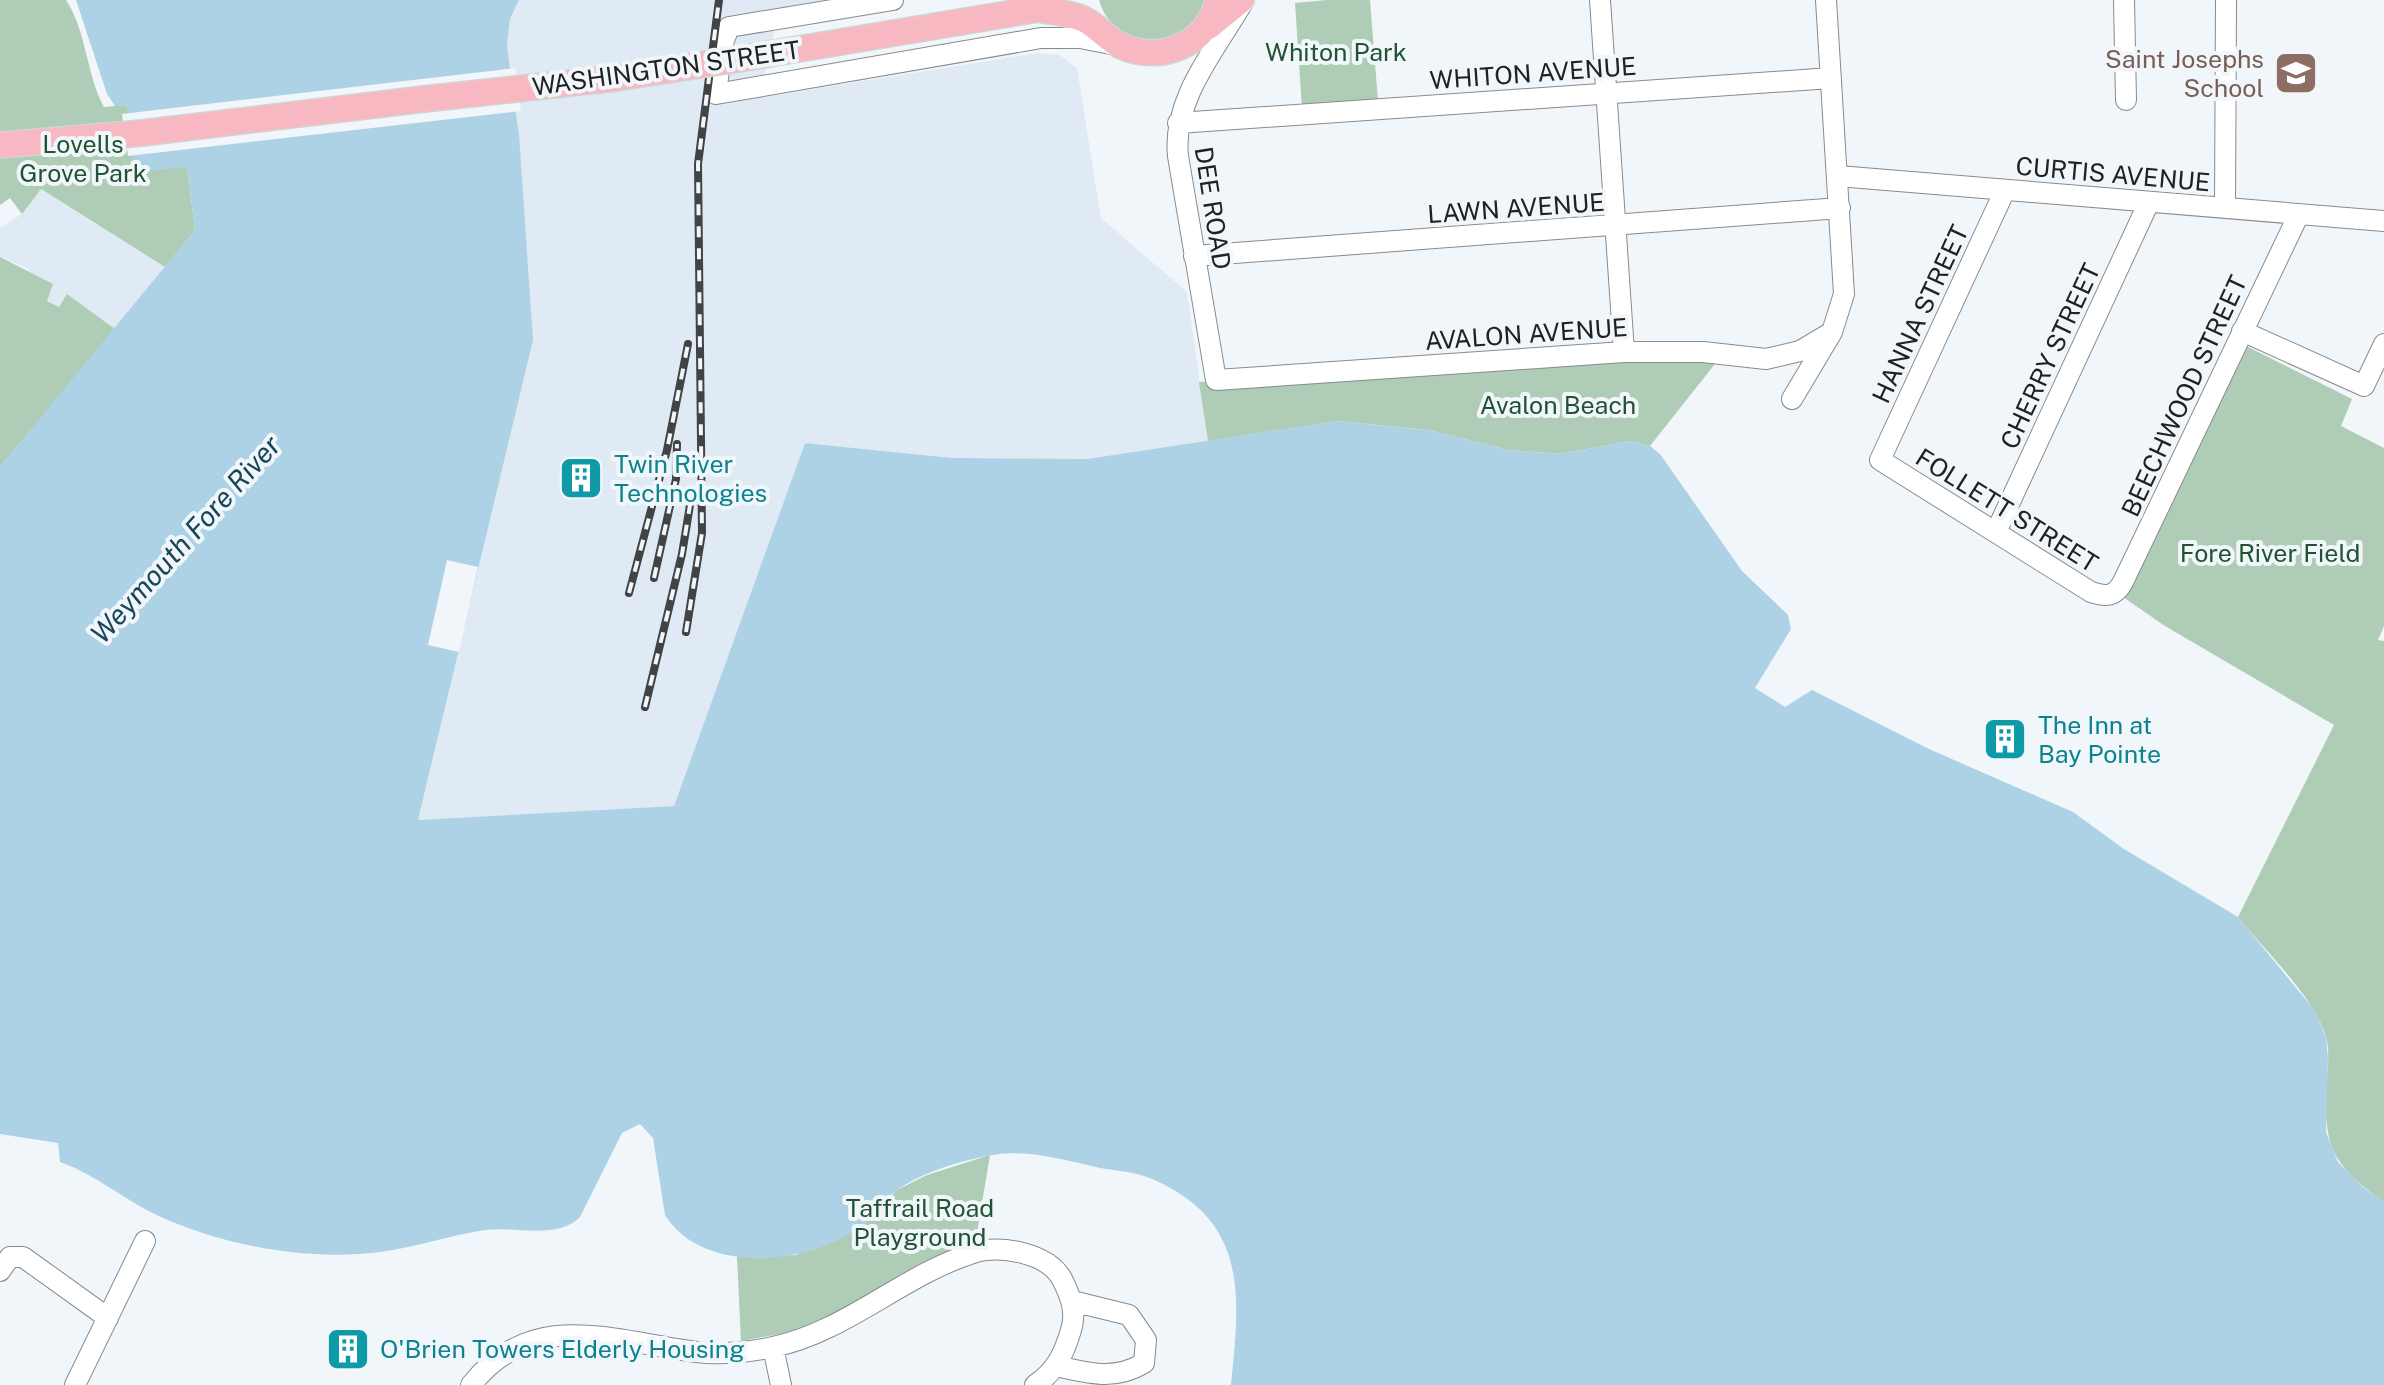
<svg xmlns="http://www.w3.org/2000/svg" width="2384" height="1385" viewBox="0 0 2384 1385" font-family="'Public Sans',sans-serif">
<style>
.built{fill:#dfeaf4}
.green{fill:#aeccb6}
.water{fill:#aed2e5}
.pier{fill:#f1f6fa}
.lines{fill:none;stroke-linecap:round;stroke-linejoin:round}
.minor-casing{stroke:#878b8f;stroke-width:22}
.major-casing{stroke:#d2d3d3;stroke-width:28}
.minor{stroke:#fff;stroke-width:20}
.major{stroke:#f8b8c1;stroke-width:25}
.rail-casing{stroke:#414345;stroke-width:8}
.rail{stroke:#f1f6fa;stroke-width:4;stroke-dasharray:11;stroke-linecap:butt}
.major-bridge-casing{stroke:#d2d3d3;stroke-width:28;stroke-linecap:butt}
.major-bridge{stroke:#f8b8c1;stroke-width:25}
.labels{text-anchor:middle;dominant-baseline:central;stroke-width:8;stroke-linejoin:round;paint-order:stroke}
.park-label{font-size:25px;fill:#215333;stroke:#f1f6fa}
.education-label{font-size:25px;fill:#785e54;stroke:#f1f6fa;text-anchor:end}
.street-label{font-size:25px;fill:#202123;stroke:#f1f6fa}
.culture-label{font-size:25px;fill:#0d838f;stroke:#f1f6fa;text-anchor:start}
.water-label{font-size:28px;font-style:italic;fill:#16465a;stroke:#f1f6fa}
</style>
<rect width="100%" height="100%" fill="#f1f6fa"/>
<path class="built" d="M519,0H841L779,10L759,98L1037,53L1059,55L1077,68L1101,218L1187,292L1208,441L1087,459L952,458L805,443L674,806L418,820L478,567L519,135L507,46L510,19Z
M40,189L165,267L115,329L67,294L59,307L47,300L27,268L0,257V228L22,214Z"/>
<path class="green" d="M0,0H66C87,32 86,74 104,107L126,105L187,167L195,230L165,267L41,189L22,214L10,198L0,205Z
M1099,0H1210C1205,10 1194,25 1185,33C1155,57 1108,35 1099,0Z
M1327,0H1370L1378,101L1302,108L1295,3Z
M0,257L53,284L47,301L59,307L67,294L115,329L0,467Z
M2244,345L2352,399L2341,426L2384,448V626L2378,640L2384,641V1202C2329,1163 2323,1144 2327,1079C2328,1064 2330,1048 2325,1034C2311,993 2265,951 2238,917L2334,725L2165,626L2123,597Z
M1624,352L1722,355L1650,446L1630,441L1561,454L1508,450L1428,430L1338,421L1208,441L1199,382Z
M990,1155L976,1239L868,1299L801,1330L741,1341L737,1257L796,1255L863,1224L897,1190L927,1175Z"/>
<path class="water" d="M76,0H519L510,19L507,46L519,135L533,340L418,820L674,806L805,443L952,458L1087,459L1338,421L1428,430L1508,450L1561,454L1630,441L1650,446L1660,454L1742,571L1788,615L1791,629L1755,688L1785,707L1812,690L1929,749L2073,812L2124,849L2238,917L2316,1012L2326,1038L2328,1059L2326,1132L2338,1162L2363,1187L2384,1202V1385H1231C1240,1295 1249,1221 1152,1179C1137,1172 1117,1171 1100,1168C1063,1160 1026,1148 988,1156C959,1161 920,1173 896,1191C883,1200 875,1213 864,1223C816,1265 703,1277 665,1215L653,1138L640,1124L622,1133L580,1217C558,1240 515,1226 485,1230C451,1235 420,1246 387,1251C316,1262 234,1248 168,1220C130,1205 98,1175 60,1162L58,1143L0,1134V467L195,230L187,167L134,172L127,106H115L107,94Z"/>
<path class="pier" d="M516,68L521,111L128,156L122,114Z
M447,560L478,567L459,652L428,645Z"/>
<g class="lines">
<g class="minor-casing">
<path id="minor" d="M893,0L729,27L722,46L716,94L1041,38H1080L1116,45
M1600,0L1624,352
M2124,0L2126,100
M1243,2C1216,49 1172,99 1178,156L1216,380L1624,352H1703L1766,359L1800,351L1832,332
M1178,123L1831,78
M1838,176L2384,221
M2005,190L1880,460L2091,592C2106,597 2115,597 2123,582L2299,214
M2225,208L2226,0
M1194,256L1840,208
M2242,331L2364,386L2384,344
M1792,399L1832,332L1844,294L1826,0
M1996,532L2149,202
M0,1271L10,1257H23L108,1318
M773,1347L781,1385
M1056,1366C1089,1373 1114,1381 1144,1363L1146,1340L1129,1315L1072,1301
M75,1385L145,1241
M471,1385C534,1306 614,1342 697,1352C719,1355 751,1352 773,1347C846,1332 903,1275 973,1253C999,1244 1048,1253 1062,1279C1070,1295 1077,1312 1071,1330C1064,1354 1056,1371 1035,1385"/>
</g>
<g class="major-casing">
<path id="major" d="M1209,26L1241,0
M751,57L1038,9C1053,12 1070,13 1083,19C1098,26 1107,39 1121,46C1162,64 1208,44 1218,0
M0,145L142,133L424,99"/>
</g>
<use href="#minor" class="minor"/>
<use href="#major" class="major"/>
<g class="rail-casing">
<path id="rail" d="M654,578L676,479L677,444
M629,593L667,450L688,344
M686,632L702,533L698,164L719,0
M645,707L682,554L690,505"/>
</g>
<use href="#rail" class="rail"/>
<g class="major-bridge-casing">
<path id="major-bridge" d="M424,99L616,78L751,57"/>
</g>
<use href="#major-bridge" class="major-bridge"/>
</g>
<defs>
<g id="school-square" transform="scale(2.25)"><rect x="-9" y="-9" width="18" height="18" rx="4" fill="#8d6e63" stroke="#f1f6fa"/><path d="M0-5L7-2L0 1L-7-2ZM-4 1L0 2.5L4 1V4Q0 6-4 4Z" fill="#fff"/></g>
<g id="building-square" transform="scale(2.25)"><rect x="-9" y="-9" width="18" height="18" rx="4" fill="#0f9aa8" stroke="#f1f6fa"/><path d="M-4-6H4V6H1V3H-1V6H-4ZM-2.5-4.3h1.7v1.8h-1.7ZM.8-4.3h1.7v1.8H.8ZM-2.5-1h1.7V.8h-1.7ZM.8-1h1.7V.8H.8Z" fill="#fff"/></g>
</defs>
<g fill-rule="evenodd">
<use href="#school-square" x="2296" y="73"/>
<use href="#building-square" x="581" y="478"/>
<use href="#building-square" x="2005" y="739"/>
<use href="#building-square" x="348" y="1349"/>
</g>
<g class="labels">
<g class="park-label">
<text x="1336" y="52">Whiton Park</text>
<text x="83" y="144">Lovells<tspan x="83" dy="29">Grove Park</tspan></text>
<text x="1558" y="405">Avalon Beach</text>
<text x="2270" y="553">Fore River Field</text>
<text x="920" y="1208">Taffrail Road<tspan x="920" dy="29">Playground</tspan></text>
</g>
<g class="education-label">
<text x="2264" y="59">Saint Josephs<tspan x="2264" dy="29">School</tspan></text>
</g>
<g class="street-label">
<text transform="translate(666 68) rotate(-8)">WASHINGTON STREET</text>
<text transform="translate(1533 73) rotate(-4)">WHITON AVENUE</text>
<text transform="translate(2113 174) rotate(5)">CURTIS AVENUE</text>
<text transform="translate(1213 208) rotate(81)">DEE ROAD</text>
<text transform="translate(1516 208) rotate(-4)">LAWN AVENUE</text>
<text transform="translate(1920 314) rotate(-65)">HANNA STREET</text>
<text transform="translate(1526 334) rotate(-4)">AVALON AVENUE</text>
<text transform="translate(2050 356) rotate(-65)">CHERRY STREET</text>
<text transform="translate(2184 396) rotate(-65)">BEECHWOOD STREET</text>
<text transform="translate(2007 510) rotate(32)">FOLLETT STREET</text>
</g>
<g class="culture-label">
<text x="614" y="464">Twin River<tspan x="614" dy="29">Technologies</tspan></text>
<text x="2038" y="725">The Inn at<tspan x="2038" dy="29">Bay Pointe</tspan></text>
<text x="380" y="1349">O'Brien Towers Elderly Housing</text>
</g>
<g class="water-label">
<text transform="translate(185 539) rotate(-48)">Weymouth Fore River</text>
</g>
</g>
</svg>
